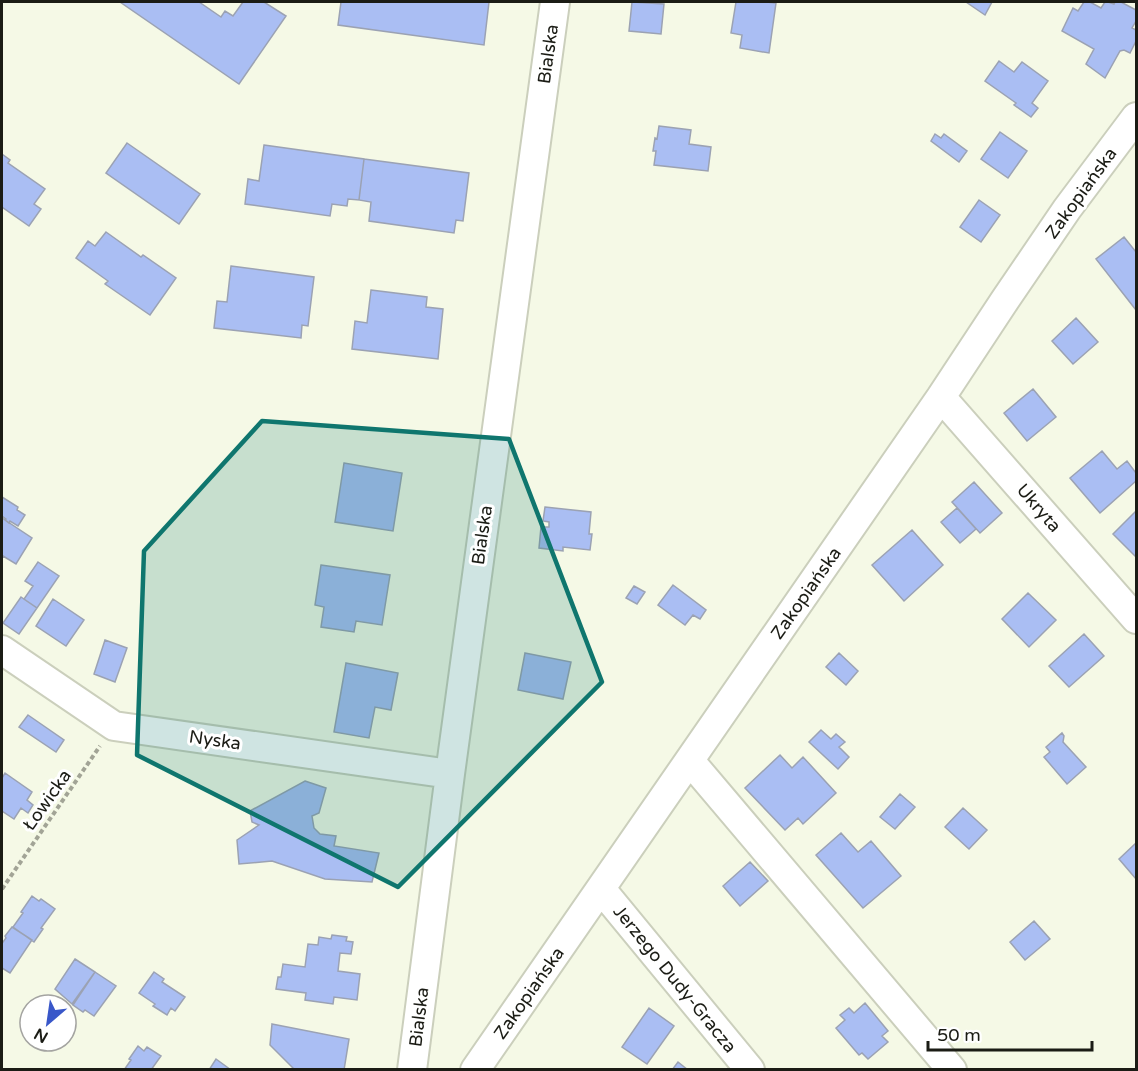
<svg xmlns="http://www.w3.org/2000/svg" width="1138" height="1071" viewBox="0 0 1138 1071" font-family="'Varela Round',sans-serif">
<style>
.building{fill:#aabef3;stroke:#9ba2b3;stroke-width:1.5}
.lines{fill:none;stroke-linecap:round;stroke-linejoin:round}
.minor-casing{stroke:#cbcfbc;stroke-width:32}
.path{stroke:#a2a496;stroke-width:4;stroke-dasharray:4.5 3;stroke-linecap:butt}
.minor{stroke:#fff;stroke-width:28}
.marked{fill:#0f766e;fill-opacity:0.2;stroke:#0f766e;stroke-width:4.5;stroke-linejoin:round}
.labels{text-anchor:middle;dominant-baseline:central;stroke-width:6;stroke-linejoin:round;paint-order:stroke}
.street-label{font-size:18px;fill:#1b1c15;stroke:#fff}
</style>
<rect width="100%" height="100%" fill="#f5f9e6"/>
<path class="building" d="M120,2H199L221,17L225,11L233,16L243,2H264L286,16L239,84Z
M341,2H489L484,45L338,25Z
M632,2L664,4L661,34L629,31Z
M736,2H766L776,3L769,53L740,48L742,35L731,33Z
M966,2H992L985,15Z
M1084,2H1090L1101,8L1105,2H1108L1114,4L1115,2H1121L1136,10V21L1132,28L1136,30V41L1130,53L1124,50L1120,51L1105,78L1086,64L1094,49L1062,31L1073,8L1078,11Z
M999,61L1014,72L1022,62L1048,81L1032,103L1038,108L1031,117L1014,105L1016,103L985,81Z
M659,126L691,130L689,144L711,147L708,171L654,165L656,151H653L655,138L657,139Z
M1000,132L1027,151L1008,178L981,159Z
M935,134L941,138L944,134L967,151L959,162L931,141Z
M127,143L200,194L179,224L106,173Z
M264,145L364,159L359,200L348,199L347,206L332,204L330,216L245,204L248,179L259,181Z
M2,154L10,160L8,163L45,189L34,204L41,209L29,226L2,207Z
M364,159L469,173L463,221L456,220L454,233L369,221L371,202L359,200Z
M979,200L1000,215L981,242L960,227Z
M106,232L141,257L143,255L176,278L150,315L105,284L108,281L76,258L88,241L95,246Z
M1124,237L1136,252V310L1096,259Z
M231,266L314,277L308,326L302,325L301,338L214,328L217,301L227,302Z
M371,290L427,297L426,307L443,309L438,359L352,349L355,321L367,323Z
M1076,318L1098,342L1073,364L1052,341Z
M1033,389L1056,417L1027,441L1004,413Z
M1102,451L1117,469L1127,461L1136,473V481L1100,513L1070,478Z
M344,463L402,473L393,531L335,522Z
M974,482L1002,513L980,533L952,502Z
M2,497L18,507L17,510L25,515L18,526L10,521L9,523L5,520L6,519L2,516Z
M545,507L591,512L589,534H592L590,550L563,547V551L539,548L541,527H549V522L543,521Z
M957,508L976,529L960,543L941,522Z
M1136,511V557L1113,534Z
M2,518L32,538L16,564L3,556L2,559Z
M912,530L943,565L904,601L872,565Z
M38,562L59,576L37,608L24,599L33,586L25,581Z
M321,565L390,575L382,625L356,621L354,632L321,627L324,607L315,605Z
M673,585L706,610L700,619L693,615L685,625L658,605Z
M634,586L645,592L637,604L626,598Z
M1028,593L1056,620L1029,647L1002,619Z
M21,597L37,608L19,634L3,623Z
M53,599L84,620L66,646L36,626Z
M1084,634L1104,656L1069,687L1049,666Z
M105,640L127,648L115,682L94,674Z
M525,653L571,662L563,699L518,690Z
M839,653L858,671L846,685L826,667Z
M346,663L398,673L391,710L375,707L369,738L334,732Z
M28,715L64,740L56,752L19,727Z
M821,730L831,739L836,734L845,742L839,747L849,757L838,769L809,742Z
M1062,733L1064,736L1063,742L1086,767L1067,784L1044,757L1050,752L1046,747Z
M780,755L792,768L803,757L836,793L803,824L798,818L785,830L745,788Z
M5,773L32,792L27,800L33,805L28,813L21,808L14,819L2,811V778Z
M305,781L326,788L319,813L312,816L314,828L320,834L336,836L334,846L379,853L372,882L325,879L272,861L239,864L237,840L259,825L252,822L250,811Z
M900,794L915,807L895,829L880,817Z
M963,808L987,830L969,849L945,827Z
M841,833L858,852L871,841L901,876L863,908L816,855Z
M1136,843V879L1119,859Z
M750,862L768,881L740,906L723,886Z
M32,896L39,901L41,899L55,909L41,928L43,929L34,942L13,927L23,913L21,912Z
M1034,921L1050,939L1025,960L1010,942Z
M12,927L32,940L10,973L2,968V941L3,942L6,938L5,936Z
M332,935L347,937L346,941L353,942L351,954L340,953L338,971L360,974L357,1000L334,997L333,1004L305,1000L306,993L276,989L278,977H281L283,964L305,967L308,944L318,945L319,937L331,939Z
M75,959L95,972L72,1004L55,989Z
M95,972L116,986L94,1016L85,1010L83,1012L73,1005Z
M154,972L164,979L162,982L185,997L175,1011L171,1008L167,1015L153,1006L155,1004L139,993Z
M865,1003L888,1031L882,1036L888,1042L868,1059L862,1053L859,1055L836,1028L845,1020L840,1015L849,1008L854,1013Z
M649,1008L674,1026L647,1064L622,1047Z
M272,1024L349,1039L344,1070H295L270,1045Z
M138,1046L144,1051L147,1047L161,1056L151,1070H124L131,1060L129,1059Z
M216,1059L231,1070H209Z
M678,1062L688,1070H672Z"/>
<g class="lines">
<g class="minor-casing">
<path id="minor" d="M941,397L1136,619
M2,650L114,726L450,774
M690,761L952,1070
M601,889L750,1070
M412,1070L450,774L555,2
M475,1070L941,397L1005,300L1067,209L1136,117"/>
</g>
<path class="path" d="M2,3V2
M2,889L100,746"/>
<use href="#minor" class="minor"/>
</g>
<path class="marked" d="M262,421L509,439L602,682L398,887L137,755L144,551Z"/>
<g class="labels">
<g class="street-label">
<text transform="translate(548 54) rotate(-82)">Bialska</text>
<text transform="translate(1081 193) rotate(-54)">Zakopiańska</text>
<text transform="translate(1039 508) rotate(49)">Ukryta</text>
<text transform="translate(482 535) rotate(-82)">Bialska</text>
<text transform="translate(806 593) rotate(-55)">Zakopiańska</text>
<text transform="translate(215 740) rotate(8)">Nyska</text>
<text transform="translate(47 800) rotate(-55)">Łowicka</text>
<text transform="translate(675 979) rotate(51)">Jerzego Dudy-Gracza</text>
<text transform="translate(529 993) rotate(-55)">Zakopiańska</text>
<text transform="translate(419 1017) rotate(-83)">Bialska</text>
</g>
</g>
<rect width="1138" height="1071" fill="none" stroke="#1b1c15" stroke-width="6"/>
<g transform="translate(48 1023) rotate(209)"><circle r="28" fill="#ffffff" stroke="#a4a4a1" stroke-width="1.5"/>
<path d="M0-4.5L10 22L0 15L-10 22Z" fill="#3957c9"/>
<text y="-9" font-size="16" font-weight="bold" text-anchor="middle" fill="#1b1c15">N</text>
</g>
<path d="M928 1041v9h164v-9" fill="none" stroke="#1b1c15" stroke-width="3"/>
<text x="937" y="1041" font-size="18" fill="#1b1c15" stroke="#ffffff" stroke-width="4.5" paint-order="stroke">50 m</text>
</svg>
